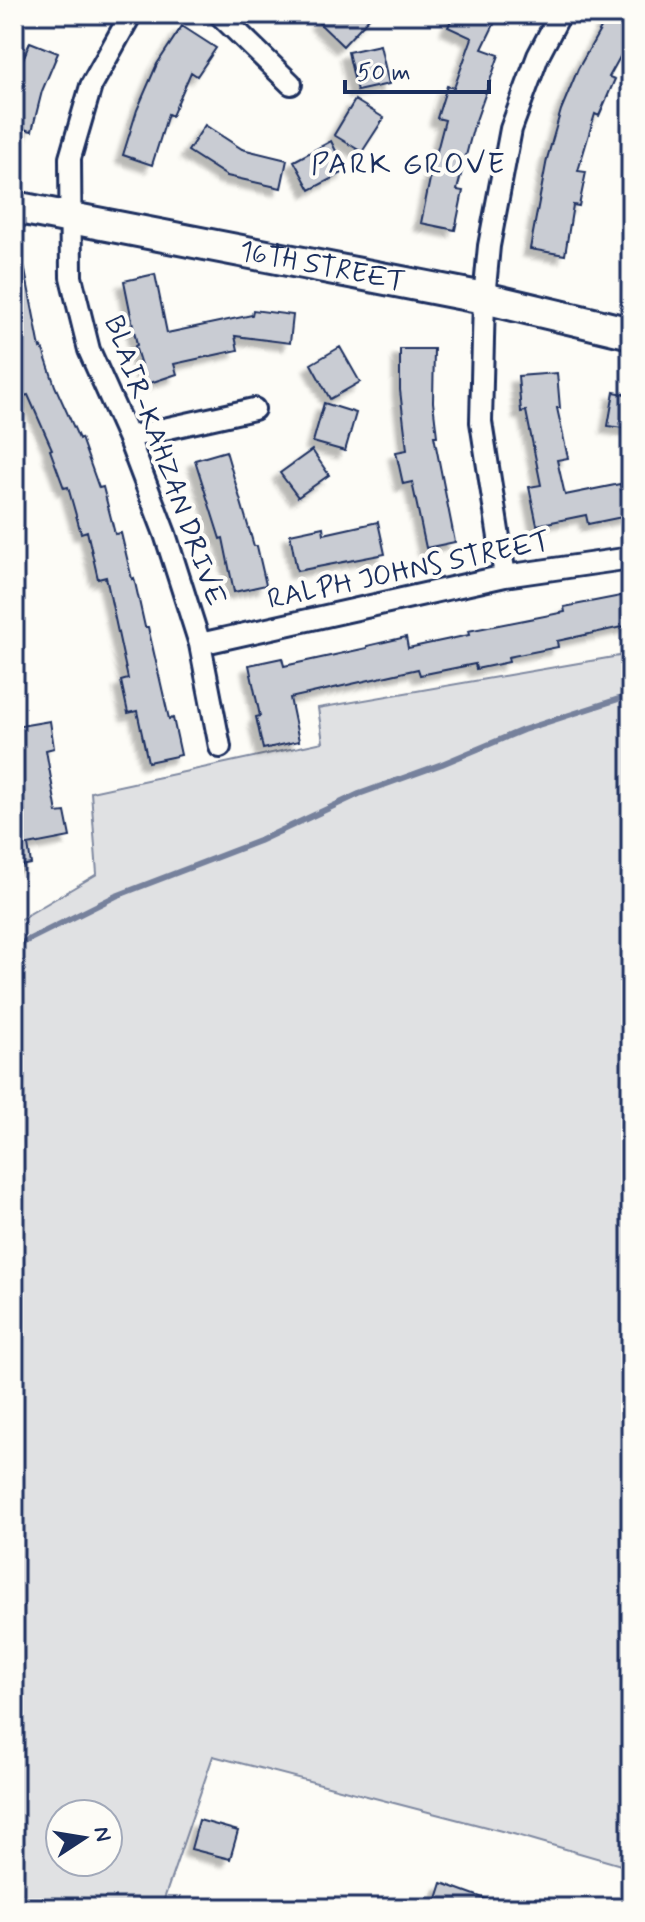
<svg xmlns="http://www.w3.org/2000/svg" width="645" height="1922" viewBox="0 0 645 1922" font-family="Mynerve,sans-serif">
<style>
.green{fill:#e0e1e3;stroke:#7e88a0;stroke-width:2;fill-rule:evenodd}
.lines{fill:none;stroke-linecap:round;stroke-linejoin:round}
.stream{stroke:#76819c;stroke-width:6}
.building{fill:#c9ccd3;stroke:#1b2f5e;stroke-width:2;filter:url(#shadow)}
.street-casing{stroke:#1b2f5e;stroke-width:26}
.secondary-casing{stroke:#1b2f5e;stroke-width:36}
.street{stroke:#fdfcf7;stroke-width:20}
.secondary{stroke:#fdfcf7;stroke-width:30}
.labels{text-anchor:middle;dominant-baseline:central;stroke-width:8;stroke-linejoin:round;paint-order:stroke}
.street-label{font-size:28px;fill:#1b2f5e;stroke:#fdfcf7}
.neighbourhood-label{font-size:30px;letter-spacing:2px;fill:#1b2f5e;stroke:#fdfcf7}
</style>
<defs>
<filter id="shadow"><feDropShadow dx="-7" dy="7" stdDeviation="2" flood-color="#0004"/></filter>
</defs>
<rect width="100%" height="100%" fill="#fdfcf7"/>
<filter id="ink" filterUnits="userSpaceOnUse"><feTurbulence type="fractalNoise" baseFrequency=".0125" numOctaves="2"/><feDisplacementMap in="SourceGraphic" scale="16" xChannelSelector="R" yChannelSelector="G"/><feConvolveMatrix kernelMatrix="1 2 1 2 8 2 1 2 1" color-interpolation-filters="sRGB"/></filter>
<g filter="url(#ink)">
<path class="green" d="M631,654V1868L517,1835L213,1756L161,1908H55L30,1900H14V923L97,874L91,792L323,742L318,708ZM60,1814H108V1862H60Z"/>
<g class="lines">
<path class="stream" d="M14,947L116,896L259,841L359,794L442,764L523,730L631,695"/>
</g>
<path class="building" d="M326,14H373L343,46L318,22Z
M454,14H499L482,49L499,55L473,129L457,190L463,191L455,230L421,223L431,174L445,120L437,118L447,86L454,88L472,38L448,27Z
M609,14H631V37L609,77L615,79L599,116L595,114L578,171L586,172L579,206L573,205L565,255L530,249L547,159L561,110L578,69Z
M182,26L216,48L197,76L191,72L172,116L168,114L152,165L123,155L137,110L157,64Z
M30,42L58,53L42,91L32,131L14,127V81Z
M380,45L389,84L357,91L348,52Z
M355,100L384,118L362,152L334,135Z
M205,125L242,149L287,160L281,188L227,176L188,151Z
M331,141L346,171L310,190L294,161Z
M14,255H22L40,348L42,347L55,386L79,439L81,438L99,488L103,487L115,534L121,533L132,579L134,578L145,627H148L169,719L173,718L181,755L148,762L137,711L128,713L121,681L128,679L106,577L98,579L87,531L81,533L68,487L64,488L50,450L52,449L28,395L24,396L14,365Z
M155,274L167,333L252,315L253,310L293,315L290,343L235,336L238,350L174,364L177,374L147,384L135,346L137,345L124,281Z
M340,347L360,382L330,399L311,364Z
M400,349H434L433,402L437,436H434L455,542L426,548L412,482L403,484L396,452L407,450L400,390Z
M557,373L560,408H557L568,458L557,460L565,495L620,484L627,516L588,524L586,515L537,525L529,487L541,485L526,411L521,412L518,376Z
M614,392L631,395V429L608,426Z
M324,403L356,413L345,451L313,442Z
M312,450L329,475L298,497L280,473Z
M226,451L254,546H257L266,585L234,592L223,538L220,539L195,460Z
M378,522L385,554L297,571L290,534L323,527L324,534Z
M631,594V625L557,641L558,647L508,657L509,662L476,669L475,664L420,675L418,669L290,698L299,741L263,749L256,717L260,716L249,665L282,658L284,666L367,648V646L406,637L408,648L469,635L468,631L565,612L564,607Z
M50,721L54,748L46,750L57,813L65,812L70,837L28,845L31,864L14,867V727Z
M199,1820L238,1831L230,1859L191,1849Z
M442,1883L505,1906V1908H434Z"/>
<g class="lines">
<g class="street-casing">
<path id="street" d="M131,14L91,86L70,158L71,277L89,350L128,437L165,534L200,644L220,747
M219,14L291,84
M128,437L254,409
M505,576L481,422L484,298L489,246L511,129L538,56L560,14
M200,644L505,576L631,558"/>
</g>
<g class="secondary-casing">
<g id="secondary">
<path id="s1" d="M14,207L484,298L631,333"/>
</g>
</g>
<use href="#street" class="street"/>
<use href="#secondary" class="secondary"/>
</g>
</g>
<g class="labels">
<g class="street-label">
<text stroke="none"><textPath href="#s1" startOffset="314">16TH STREET</textPath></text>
<text transform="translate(164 461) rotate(70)">BLAIR-KAHZAN DRIVE</text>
<text transform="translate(409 571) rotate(-12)">RALPH JOHNS STREET</text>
</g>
<g class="neighbourhood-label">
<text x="409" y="164">PARK GROVE</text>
</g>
</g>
<rect width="645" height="1922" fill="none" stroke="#fdfcf7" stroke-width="48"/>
<rect x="24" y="24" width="597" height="1874" fill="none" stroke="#1b2f5e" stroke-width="3" filter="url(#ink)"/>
<g transform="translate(84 1838) rotate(78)"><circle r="38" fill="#fdfcf7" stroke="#a3aaba" stroke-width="2"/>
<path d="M0-6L14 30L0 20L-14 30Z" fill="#1b2f5e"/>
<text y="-12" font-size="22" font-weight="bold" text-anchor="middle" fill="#1b2f5e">N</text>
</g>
<path d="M345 80v12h144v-12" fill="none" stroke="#1b2f5e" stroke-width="4"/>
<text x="357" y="80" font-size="24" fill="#1b2f5e" stroke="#fdfcf7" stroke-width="6" paint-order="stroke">50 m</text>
</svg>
